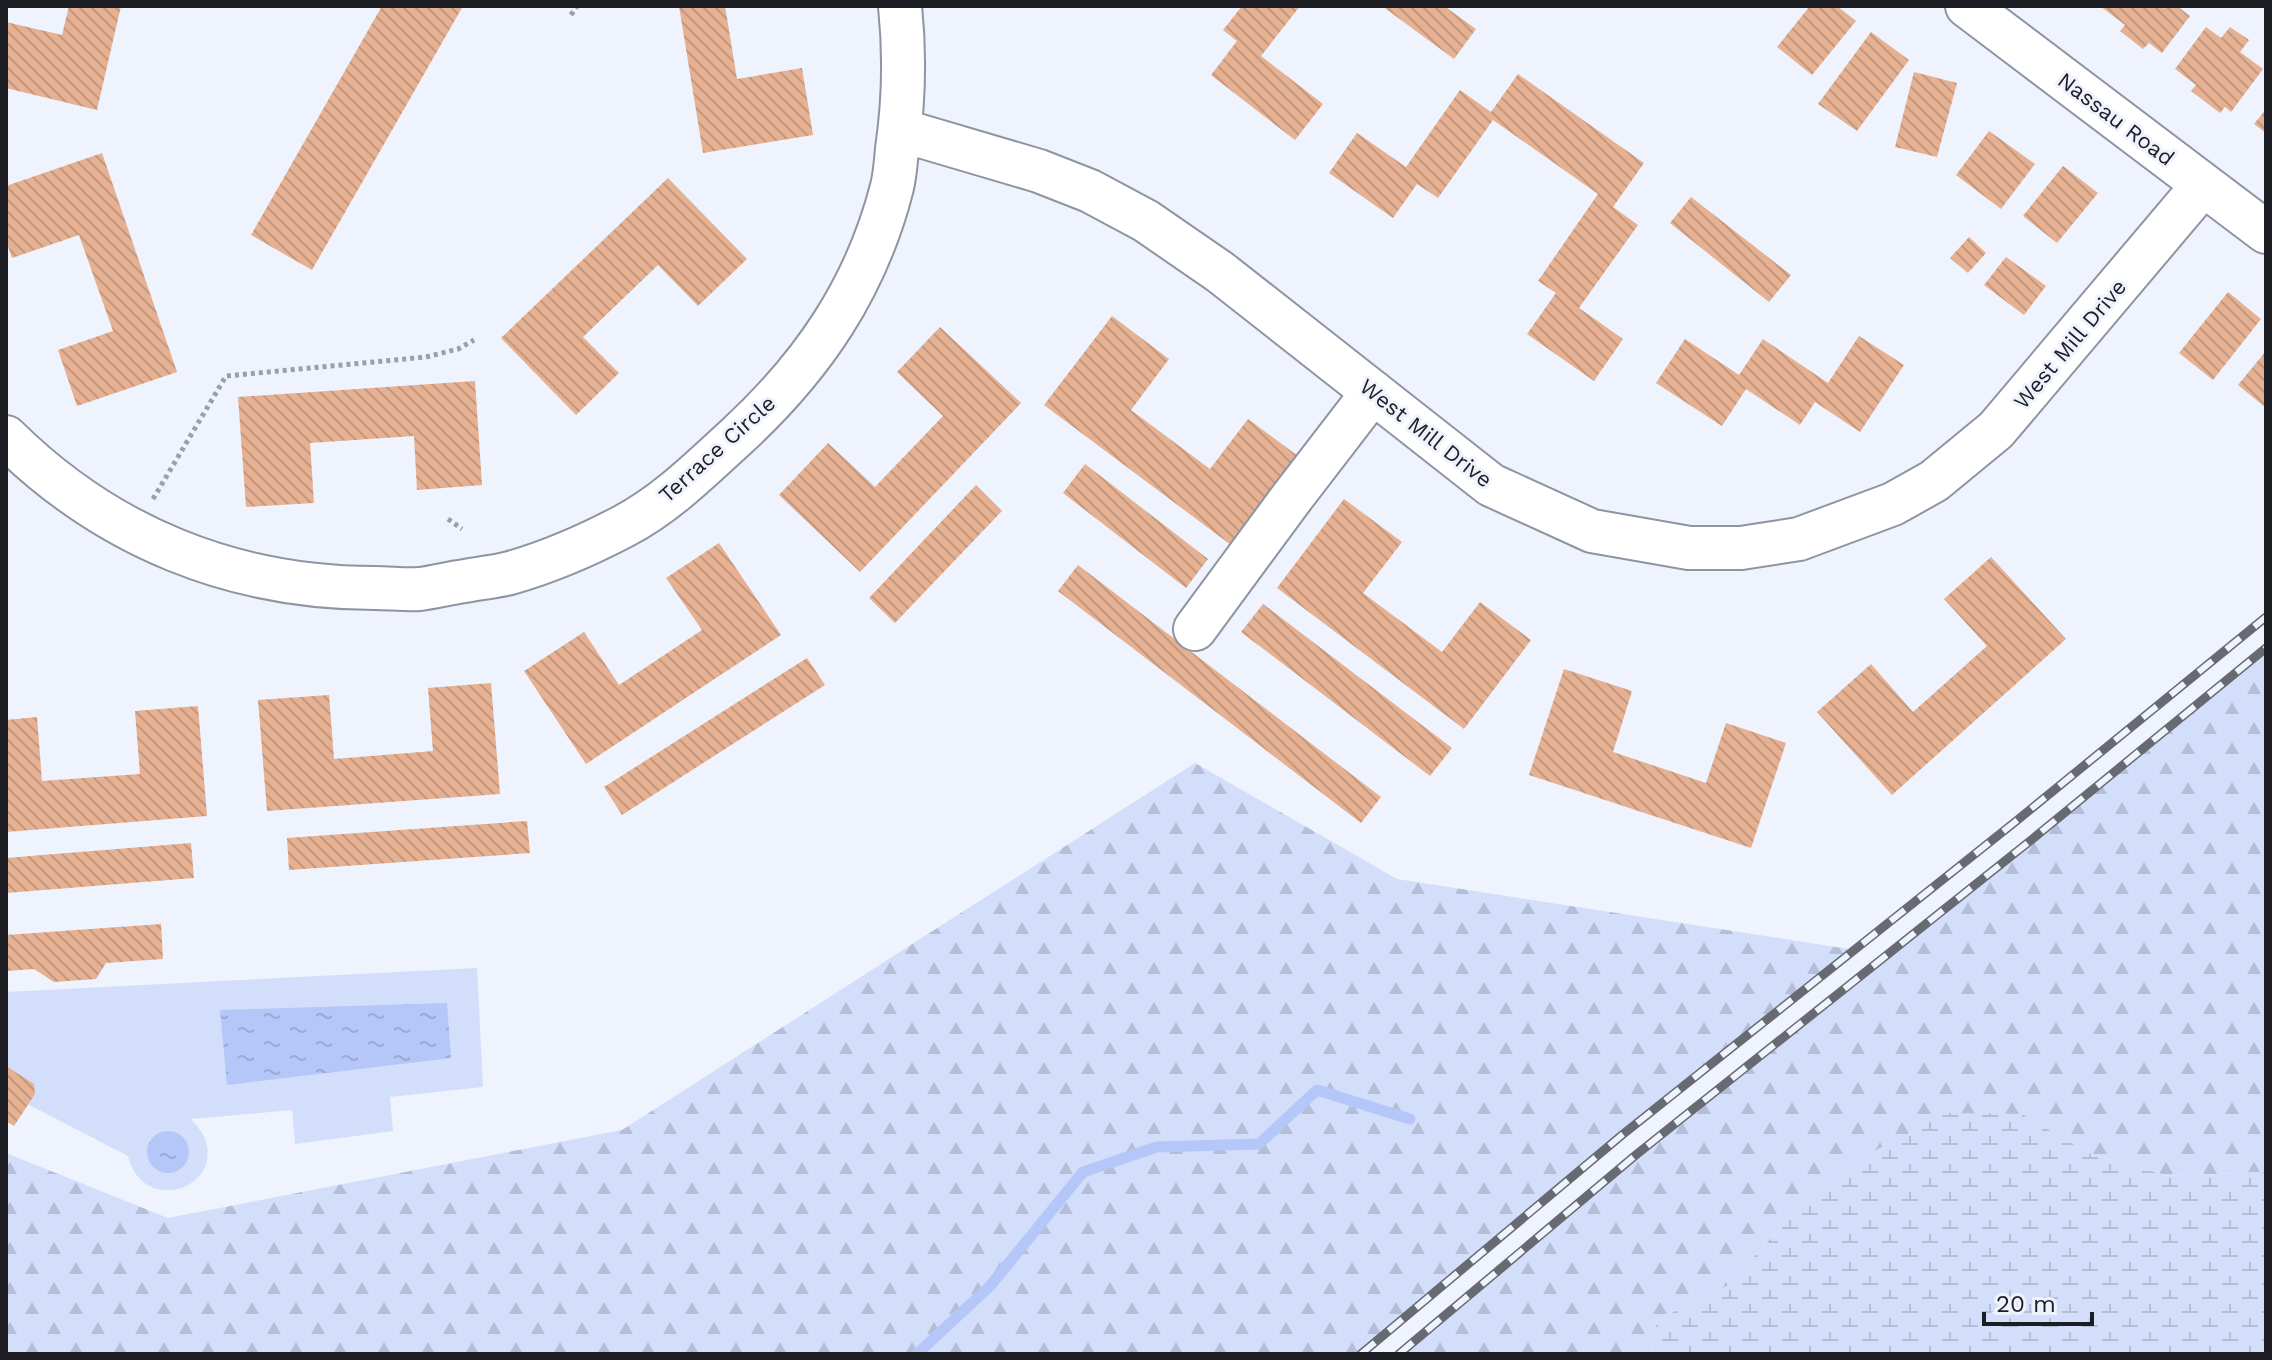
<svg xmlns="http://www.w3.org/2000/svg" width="2272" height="1360" viewBox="0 0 2272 1360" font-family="'Work Sans',sans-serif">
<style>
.forest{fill:url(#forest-firs)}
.wetland{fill:url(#wetland-marsh)}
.park{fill:#d3defb}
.water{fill:url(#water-ripples)}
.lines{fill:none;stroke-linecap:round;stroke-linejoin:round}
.stream{stroke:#b5c6f9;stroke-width:11}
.building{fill:url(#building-back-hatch)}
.minor-casing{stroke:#8f94a3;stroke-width:46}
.path{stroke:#9c9fa8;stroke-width:5;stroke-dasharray:4 4;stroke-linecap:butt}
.minor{stroke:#fff;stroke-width:42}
.rail-casing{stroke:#676a71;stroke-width:9}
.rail{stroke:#eff3fd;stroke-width:6;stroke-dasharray:18;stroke-linecap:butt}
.labels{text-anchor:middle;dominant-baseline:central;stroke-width:6;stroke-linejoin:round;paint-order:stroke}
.street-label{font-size:22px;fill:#1c1e24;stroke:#eff3fd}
</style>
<defs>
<pattern id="forest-firs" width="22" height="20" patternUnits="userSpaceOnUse" patternTransform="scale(2)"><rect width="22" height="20" fill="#d3defb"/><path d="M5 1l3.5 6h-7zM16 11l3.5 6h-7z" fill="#b5bed7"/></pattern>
<pattern id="wetland-marsh" width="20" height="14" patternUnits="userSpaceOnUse" patternTransform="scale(2)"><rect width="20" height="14" fill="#d3defb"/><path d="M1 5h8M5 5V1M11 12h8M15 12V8" fill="none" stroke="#b5bed7"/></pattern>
<pattern id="water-ripples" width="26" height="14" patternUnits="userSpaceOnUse" patternTransform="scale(2)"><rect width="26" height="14" fill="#b5c6f9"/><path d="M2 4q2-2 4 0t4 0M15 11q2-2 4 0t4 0" fill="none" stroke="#9baad5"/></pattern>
<pattern id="building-back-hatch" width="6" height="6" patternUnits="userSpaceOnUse" patternTransform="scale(2)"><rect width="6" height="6" fill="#e5b192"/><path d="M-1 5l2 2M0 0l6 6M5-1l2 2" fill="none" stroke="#c4987e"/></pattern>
</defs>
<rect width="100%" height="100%" fill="#eff3fd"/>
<path class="forest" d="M2266,648V1172L2169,1176L2088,1153L2022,1114L1822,1183L1727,1286L1657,1320L1651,1354H1399L1637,1154L2030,841Z
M1195,763L1397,879L1855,950L1622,1135L1361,1354H6V1153L168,1218L622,1130Z"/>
<path class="wetland" d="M1947,1113L2022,1114L2088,1153L2168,1176L2266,1172V1354H1651L1657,1320L1727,1286L1822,1183L1878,1149Z"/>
<path class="park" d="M477,968L483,1087L390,1097L393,1131L295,1144L292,1110L191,1119C196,1125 202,1131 205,1139C223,1189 143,1216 128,1156L6,1093V992Z"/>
<path class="water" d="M447,1003L451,1058L227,1085L220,1010Z
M147 1152a21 21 0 1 1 42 0a21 21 0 1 1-42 0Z"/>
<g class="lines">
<path class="stream" d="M917,1354L990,1286L1083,1172L1157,1147L1259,1144L1317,1090L1410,1119"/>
</g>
<path class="building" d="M69,6H121L97,110L6,88V22L62,35Z
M382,6H463L312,270L251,235Z
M679,6H725L737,79L802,68L813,135L703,153Z
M1242,6H1300L1261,56L1323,104L1295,140L1211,75L1237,41L1223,30Z
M1382,6H1444L1476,29L1454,59Z
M1810,6H1837L1856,21L1812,75L1777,47Z
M2100,6H2161L2164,9L2166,6H2177L2190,16L2162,53L2149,43L2143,49L2120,31L2125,25Z
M2206,27L2221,38L2230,27L2249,40L2240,52L2263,69L2231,112L2225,107L2220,113L2191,91L2196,85L2175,69Z
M1871,32L1909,60L1857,131L1818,104Z
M1914,72L1957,83L1937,157L1895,147Z
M1518,74L1644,163L1613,207L1638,225L1579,308L1623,339L1594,381L1527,334L1556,293L1538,281L1598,194L1493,120L1438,198L1417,184L1393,218L1329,173L1357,133L1406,167L1460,90L1491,112Z
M2266,109V133L2254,124Z
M1989,131L2035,164L2001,209L1956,175Z
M102,153L177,372L77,406L58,350L113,331L79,235L12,258L6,240V186Z
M2063,166L2098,193L2057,243L2023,216Z
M668,178L747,259L698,306L658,265L583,337L619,373L576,415L501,338Z
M1691,197L1791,275L1769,302L1670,223Z
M1969,237L1986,253L1968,273L1950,258Z
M2006,257L2046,286L2024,315L1984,285Z
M2228,292L2261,319L2213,380L2179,353Z
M1112,316L1169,359L1131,410L1210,469L1248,419L1298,456L1231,545L1044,405Z
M940,327L1021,403L860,572L779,495L828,443L875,487L943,416L897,372Z
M1859,336L1904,365L1860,432L1815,402L1800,425L1746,389L1722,426L1656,383L1685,339L1739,375L1763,339L1828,383Z
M2266,351V408L2238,385Z
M475,381L482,485L417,490L414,436L310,443L314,503L246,507L238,397Z
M1085,464L1208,559L1186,588L1063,493Z
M976,485L1002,511L895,623L869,598Z
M1344,499L1402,542L1363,593L1442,652L1480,602L1531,640L1464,729L1277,588Z
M719,543L781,635L586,764L524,671L584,632L619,685L702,630L666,578Z
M1991,557L2066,639L1892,795L1817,712L1871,664L1913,712L1987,646L1944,599Z
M1078,565L1381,797L1361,823L1058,591Z
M1263,604L1452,748L1430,776L1241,632Z
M807,658L825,685L622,815L604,787Z
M1564,669L1632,691L1613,752L1706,783L1726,723L1786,743L1751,848L1529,775Z
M491,683L500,794L267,811L258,700L329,695L334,759L433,751L428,688Z
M198,706L207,816L6,832V720L37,717L42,781L140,774L135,711Z
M527,821L530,853L289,870L287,838Z
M191,843L194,878L6,893V858Z
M161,924L163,959L106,963L96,979L54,982L34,969L6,971V935Z
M6,1066L34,1084L35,1094L14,1126L6,1121Z"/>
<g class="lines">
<g class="minor-casing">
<path id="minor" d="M1967,6L2266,232
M900,130L1039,171L1090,191L1146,221L1220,272L1491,485L1592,531L1689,548H1741L1799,539L1893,504L1934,481L1996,430L2203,185
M6,437C107,537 233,588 375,588C390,588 405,590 420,589C435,587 450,583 465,581C480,578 495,577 510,573C549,562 588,545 624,526C666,504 701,469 736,437C812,367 866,289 892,187C895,175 896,161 897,149C904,101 905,54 900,6
M1195,629L1290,500L1373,392"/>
</g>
<path class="path" d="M571,15L577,6
M153,499L226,376L426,357L458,349L474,340
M448,519L462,529"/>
<use href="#minor" class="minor"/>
<g class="rail-casing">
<path id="rail" d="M1361,1354L1622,1135L2015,822L2266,617
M1399,1354L1637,1154L2030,841L2266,648"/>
</g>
<use href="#rail" class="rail"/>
</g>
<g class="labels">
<g class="street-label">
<text transform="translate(2116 119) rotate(37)">Nassau Road</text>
<text transform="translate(2070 344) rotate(-50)">West Mill Drive</text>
<text transform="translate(1426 433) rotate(38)">West Mill Drive</text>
<text transform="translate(717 449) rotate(-42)">Terrace Circle</text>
</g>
</g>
<rect width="2272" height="1360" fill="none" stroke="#1c1e24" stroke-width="16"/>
<path d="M1984 1312v12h108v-12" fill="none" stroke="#1c1e24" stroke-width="4"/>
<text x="1996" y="1312" font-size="24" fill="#1c1e24" stroke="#eff3fd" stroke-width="6" paint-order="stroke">20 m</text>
</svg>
